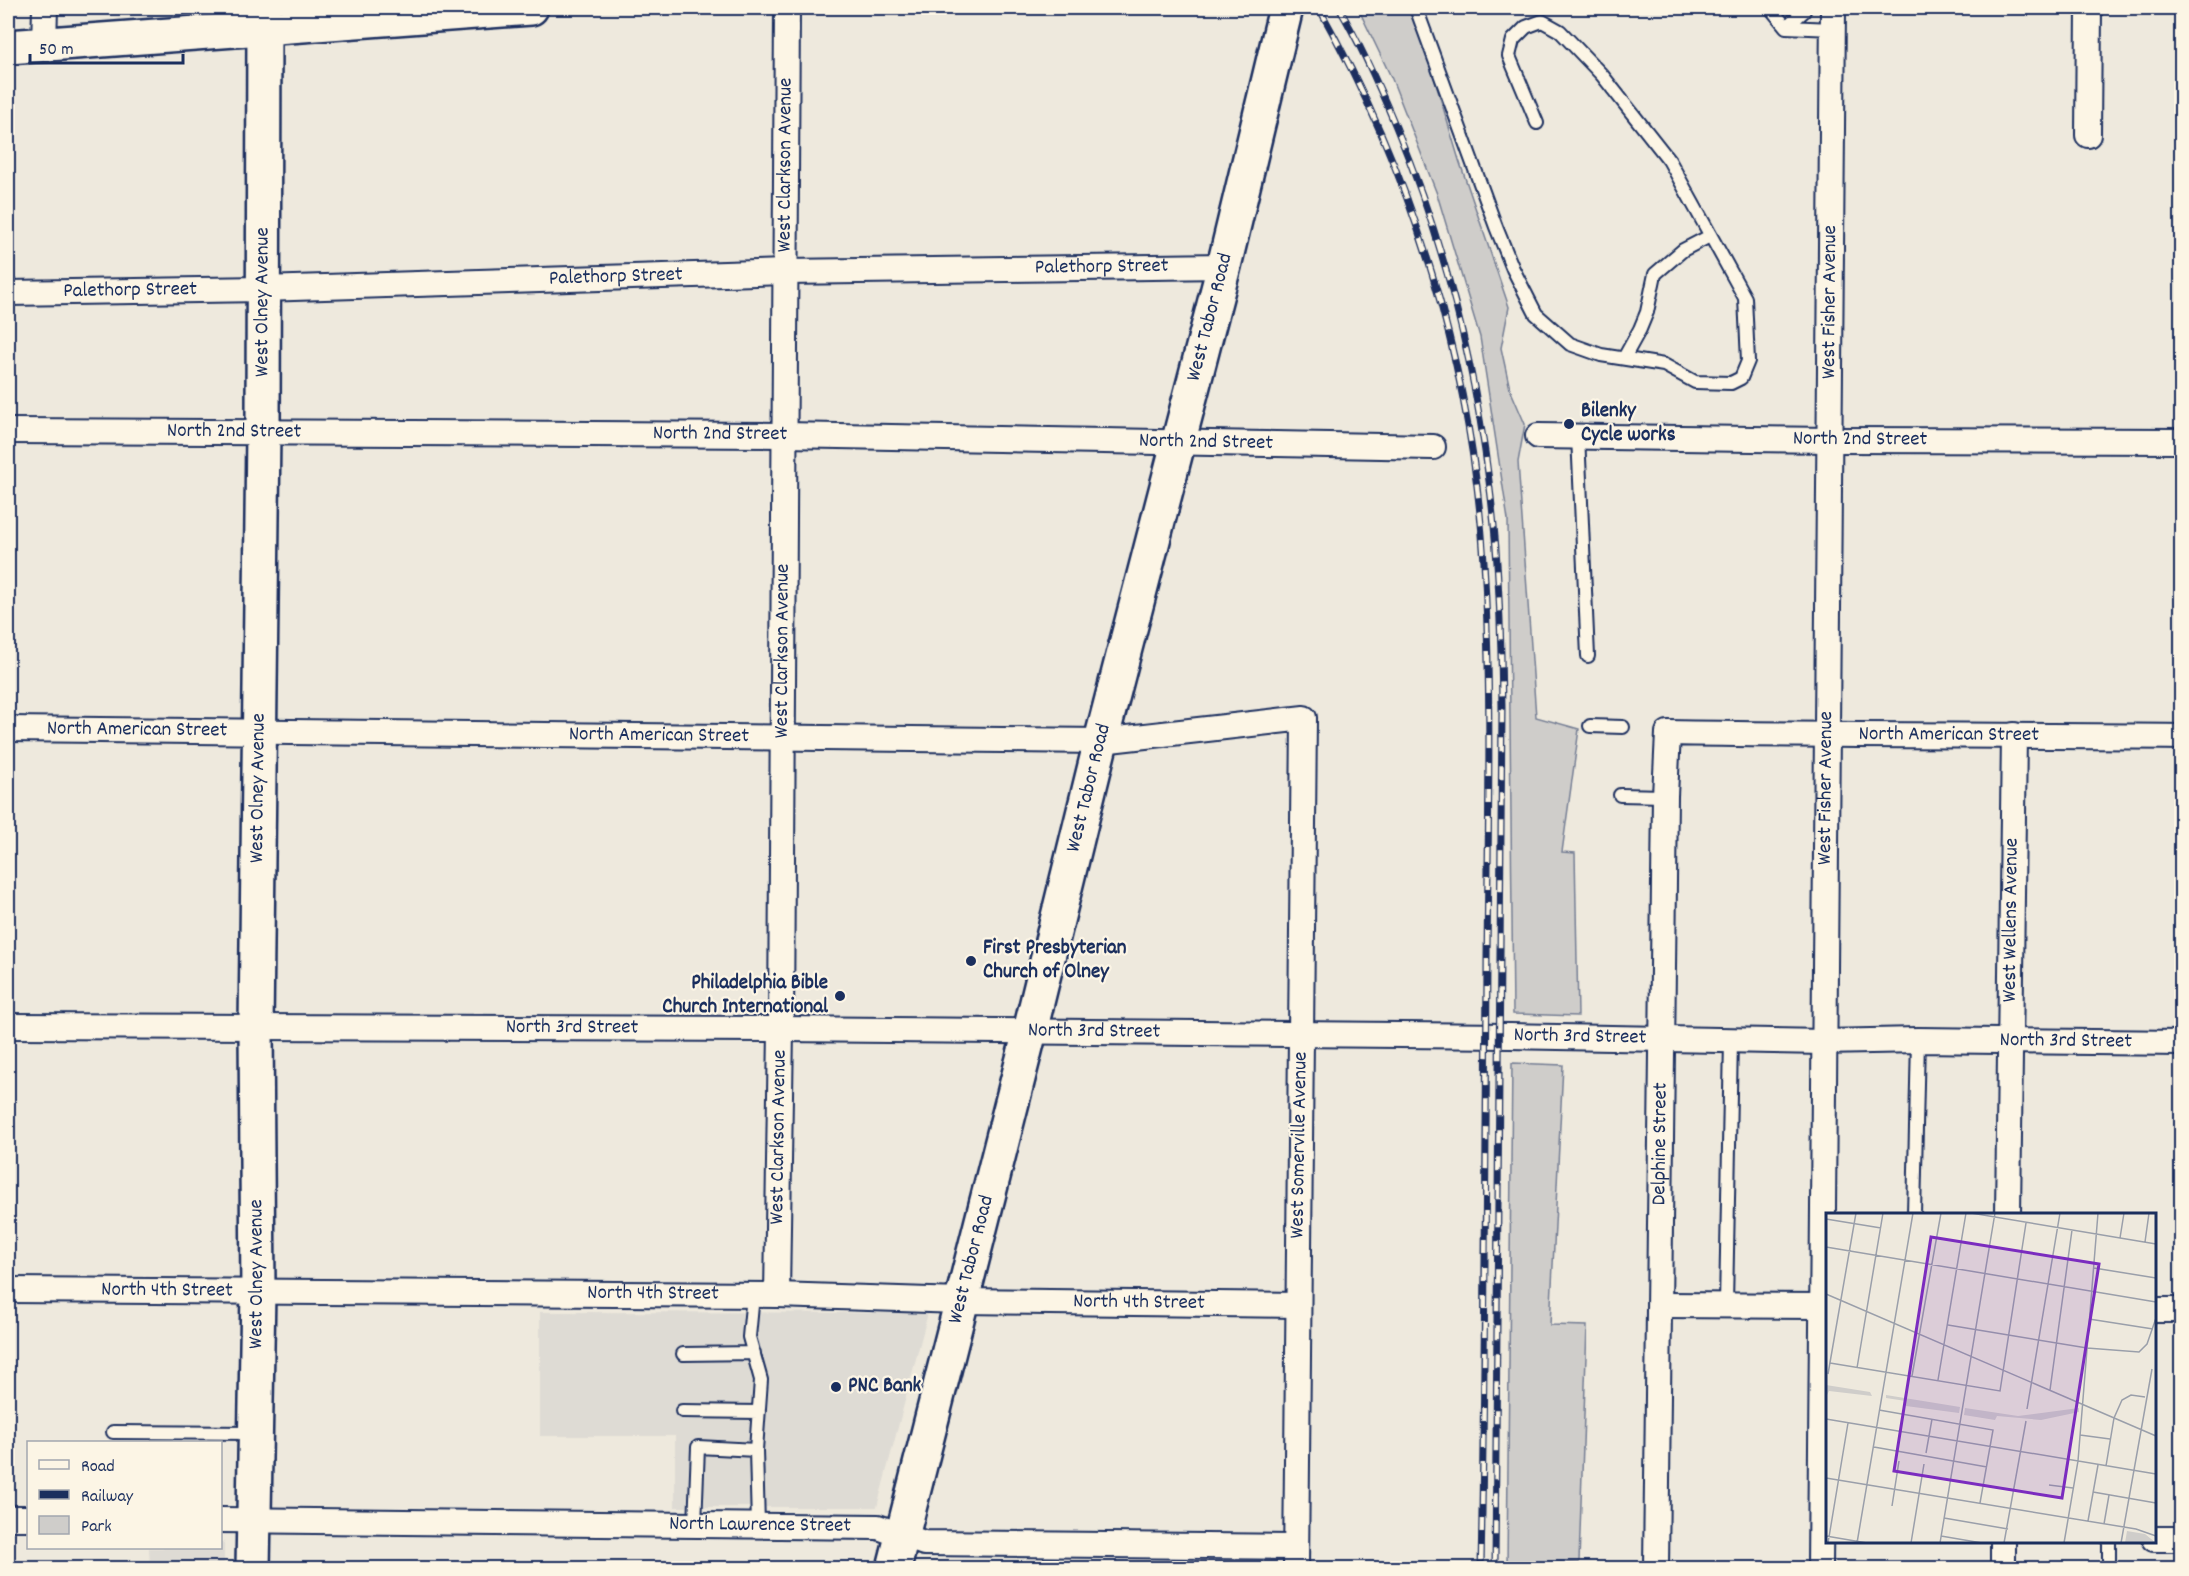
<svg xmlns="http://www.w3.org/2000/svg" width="2189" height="1576" viewBox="0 0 2189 1576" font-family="Dekko,sans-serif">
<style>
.built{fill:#dedbd4}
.green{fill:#cfcdca;stroke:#757e94;stroke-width:1.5}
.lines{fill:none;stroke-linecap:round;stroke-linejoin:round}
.lane-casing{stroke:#1b2f5e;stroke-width:16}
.street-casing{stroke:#1b2f5e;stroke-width:28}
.secondary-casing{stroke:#1b2f5e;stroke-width:38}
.lane{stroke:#fcf5e5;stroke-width:12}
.street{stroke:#fcf5e5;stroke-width:24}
.secondary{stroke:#fcf5e5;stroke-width:33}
.rail-casing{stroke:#1b2f5e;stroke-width:7}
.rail{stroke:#fcf5e5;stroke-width:4.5;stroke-dasharray:14;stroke-linecap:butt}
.poi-dot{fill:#1b2f5e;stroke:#fcf5e5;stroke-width:2}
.labels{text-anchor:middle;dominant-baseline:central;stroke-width:4.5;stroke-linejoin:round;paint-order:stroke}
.street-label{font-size:21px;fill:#1b2f5e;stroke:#fcf5e5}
.poi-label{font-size:21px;font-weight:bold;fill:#1b2f5e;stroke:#fcf5e5;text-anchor:start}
.inset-road{fill:none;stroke:#9a9faa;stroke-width:1.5}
.view{fill:#7b2cbf;fill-opacity:0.15;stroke:#7b2cbf;stroke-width:3}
.inset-edge{fill:none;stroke:#1b2f5e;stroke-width:3}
</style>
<rect width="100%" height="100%" fill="#eee9dd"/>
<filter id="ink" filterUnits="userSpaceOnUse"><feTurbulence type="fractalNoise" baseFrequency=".0167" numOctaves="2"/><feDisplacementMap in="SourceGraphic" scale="12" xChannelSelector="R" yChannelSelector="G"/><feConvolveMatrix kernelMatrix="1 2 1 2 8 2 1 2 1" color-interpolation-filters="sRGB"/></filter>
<g filter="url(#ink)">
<path class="built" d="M540,1312L928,1313L877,1507H675V1436H540Z
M221,1542H224V1568H150L149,1548H220Z"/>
<path class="green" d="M1358,8H1408L1419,28L1459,160L1509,307L1501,348L1510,389L1525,424L1518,462L1536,717L1579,729L1562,852L1575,853L1578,1016L1513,1014L1508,520L1480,337L1437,194L1392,79Z
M1512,1063L1563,1065L1550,1325L1587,1326L1579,1562L1534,1563V1568H1507Z"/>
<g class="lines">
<g class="lane-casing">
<path id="lane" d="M1416,8L1496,227L1513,269L1536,314L1570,344L1601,355L1664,365L1695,382L1731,383L1741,378L1748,361L1745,298L1669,160L1602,75L1560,31L1542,21L1526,27L1513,40L1509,56L1537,123
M1773,8V11L1786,27L1833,29
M1786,27L1804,11V8
M1624,358L1640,329L1647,312L1655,274L1683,250L1710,236
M1578,436L1588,656
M1590,726L1623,727
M1620,795L1665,796
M1914,1214L1918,1040
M753,1295L749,1337L761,1380L756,1450
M1726,1305L1731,1040
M683,1354L754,1353
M682,1411L759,1412
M113,1432L254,1433
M695,1525L698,1447L756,1450L758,1525
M2109,1542V1568"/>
</g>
<g class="street-casing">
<g id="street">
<path d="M44,44L45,8"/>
<path d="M2088,135L2089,8"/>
<path id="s1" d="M8,293L263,289L785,272L1224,266"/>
<path id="s2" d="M8,431L785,435L1433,447"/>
<path id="s3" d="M1538,436L1830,440L2182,441"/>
<path id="s4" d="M8,729L1101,741L1304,718L1296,1568"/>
<path id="s5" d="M8,1026L781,1029L1510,1036L1824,1042L1918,1040L2182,1043"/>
<path id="s6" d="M2008,1214L2014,735"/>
<path id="s7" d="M8,1290L777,1295L960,1301L1298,1305"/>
<path id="s8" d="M777,1295L781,1029L787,8"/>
<path d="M1660,1305L1828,1306"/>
<path d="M2154,1310H2182"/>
<path d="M8,1518H28"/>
<path id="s9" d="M220,1520L878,1527L924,1543L1296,1547"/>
<path d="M2154,1539H2182"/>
<path id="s10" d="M1656,1568L1665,796L1668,733C1839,736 2010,735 2182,737"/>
<path id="s11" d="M1820,1568L1833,8"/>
<path d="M2003,1568V1542"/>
</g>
</g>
<g class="secondary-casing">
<g id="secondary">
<path d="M8,47L531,8"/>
<path id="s12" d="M253,1568L258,1292L256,1028L263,431L264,8"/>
<path id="s13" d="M894,1568L1030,1031L1101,741L1224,266L1286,8"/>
</g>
</g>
<use href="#lane" class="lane"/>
<use href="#street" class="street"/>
<use href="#secondary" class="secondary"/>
<g class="rail-casing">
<path id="rail" d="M1319,8C1414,177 1472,368 1484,562C1492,695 1488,828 1487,961C1486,1164 1485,1366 1481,1568
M1339,8C1361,45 1379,86 1396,127C1443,240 1474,360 1489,481C1499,557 1501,633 1502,708L1495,1568"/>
</g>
<use href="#rail" class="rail"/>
</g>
</g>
<g class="poi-dot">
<circle cx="1569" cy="424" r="6"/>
<circle cx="971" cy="961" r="6"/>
<circle cx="840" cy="996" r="6"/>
<circle cx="836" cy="1387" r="6"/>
</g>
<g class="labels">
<g class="street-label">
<text stroke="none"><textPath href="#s8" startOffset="1130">West Clarkson Avenue</textPath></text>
<text stroke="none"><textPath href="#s1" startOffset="1094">Palethorp Street</textPath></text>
<text stroke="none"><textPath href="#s1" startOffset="608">Palethorp Street</textPath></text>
<text stroke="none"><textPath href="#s1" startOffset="122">Palethorp Street</textPath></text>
<text stroke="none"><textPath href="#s12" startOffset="1266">West Olney Avenue</textPath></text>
<text stroke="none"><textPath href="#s11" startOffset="1266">West Fisher Avenue</textPath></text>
<text stroke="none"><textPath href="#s13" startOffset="1290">West Tabor Road</textPath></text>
<text stroke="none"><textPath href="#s2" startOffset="226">North 2nd Street</textPath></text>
<text stroke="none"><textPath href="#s2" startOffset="712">North 2nd Street</textPath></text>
<text stroke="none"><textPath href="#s3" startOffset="322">North 2nd Street</textPath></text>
<text stroke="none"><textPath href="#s2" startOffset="1198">North 2nd Street</textPath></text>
<text stroke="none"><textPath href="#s8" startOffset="644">West Clarkson Avenue</textPath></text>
<text stroke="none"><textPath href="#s4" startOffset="129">North American Street</textPath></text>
<text stroke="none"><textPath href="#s4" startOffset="651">North American Street</textPath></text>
<text stroke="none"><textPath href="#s10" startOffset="1116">North American Street</textPath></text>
<text stroke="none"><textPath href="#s12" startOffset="780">West Olney Avenue</textPath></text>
<text stroke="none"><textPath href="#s13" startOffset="804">West Tabor Road</textPath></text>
<text stroke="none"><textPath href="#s11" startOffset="780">West Fisher Avenue</textPath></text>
<text stroke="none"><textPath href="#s6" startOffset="294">West Wellens Avenue</textPath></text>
<text stroke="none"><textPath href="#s5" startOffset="564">North 3rd Street</textPath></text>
<text stroke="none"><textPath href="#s5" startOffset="1086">North 3rd Street</textPath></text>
<text stroke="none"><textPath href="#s5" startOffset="1572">North 3rd Street</textPath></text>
<text stroke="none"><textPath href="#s5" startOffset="2058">North 3rd Street</textPath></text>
<text stroke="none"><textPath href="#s8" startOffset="158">West Clarkson Avenue</textPath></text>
<text stroke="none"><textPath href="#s10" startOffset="424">Delphine Street</textPath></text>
<text transform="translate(1300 1145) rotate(-89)">West Somerville Avenue</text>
<text stroke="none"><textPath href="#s13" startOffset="318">West Tabor Road</textPath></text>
<text stroke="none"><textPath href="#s12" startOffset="294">West Olney Avenue</textPath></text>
<text stroke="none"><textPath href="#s7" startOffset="159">North 4th Street</textPath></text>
<text stroke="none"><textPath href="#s7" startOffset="645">North 4th Street</textPath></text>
<text stroke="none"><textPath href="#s7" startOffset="1131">North 4th Street</textPath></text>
<text stroke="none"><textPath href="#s9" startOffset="540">North Lawrence Street</textPath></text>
</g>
<g class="poi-label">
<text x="1581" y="412">Bilenky<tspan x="1581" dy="24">Cycle works</tspan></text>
<text x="983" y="949">First Presbyterian<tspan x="983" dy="24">Church of Olney</tspan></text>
<text x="828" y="984" text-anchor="end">Philadelphia Bible<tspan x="828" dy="24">Church International</tspan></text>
<text x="848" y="1387">PNC Bank</text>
</g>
</g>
<g transform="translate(1826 1213)">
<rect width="330" height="330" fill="#eee9dd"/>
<path d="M0,172L44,179L46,183L3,178L0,184ZM60,182L134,194L133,200L80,193V188L60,185ZM139,195L192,203L253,195V199L215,207L171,203L169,207L138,202ZM301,318L319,321L330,330H299Z" fill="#cfcdca"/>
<path class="inset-road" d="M145,0L330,31M0,6L55,15M294,25L298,0M319,29L323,0M0,34L330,89M268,55L330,65M0,81L330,223M263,106L327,116M122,112L261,135L313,139L321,131L330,105M4,150L174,178L200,10M31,155L57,0M2,161L30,0M86,163L115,0M112,167L140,0M224,177L246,17M201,196L234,0M53,197L167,217L154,290M0,206L330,261M254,222L284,226M48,234L161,254M100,240L106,206M280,253L288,205L296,187L305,182L319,184M0,265L310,316L330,323M223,272L247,275M267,279L330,290M66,293L73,248M118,305L182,316M262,308L272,252M278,311L283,282M0,323L41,330M115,323L156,330M2,330L22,210M31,330L87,0M85,330L98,251M114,330L169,0M178,330L200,208M238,330L252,248L272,0M295,330L326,156"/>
<path class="view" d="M105,24L273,51L236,285L68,258Z"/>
<rect width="330" height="330" class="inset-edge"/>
</g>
<rect width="2189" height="1576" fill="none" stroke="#fcf5e5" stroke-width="30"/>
<rect x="15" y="15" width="2159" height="1546" fill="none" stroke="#1b2f5e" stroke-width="2" filter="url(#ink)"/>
<rect x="27" y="1441" width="195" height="108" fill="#fcf5e5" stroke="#a2a6af" stroke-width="1.5"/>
<rect x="39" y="1460" width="30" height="9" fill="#fcf5e5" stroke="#a2a6af" stroke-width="1.5"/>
<text x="81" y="1471" font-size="18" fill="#1b2f5e">Road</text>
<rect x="39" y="1490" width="30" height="9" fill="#1b2f5e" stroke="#a2a6af" stroke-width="1.5"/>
<text x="81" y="1501" font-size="18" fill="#1b2f5e">Railway</text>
<rect x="39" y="1516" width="30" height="18" fill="#cfcdca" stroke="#a2a6af" stroke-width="1.5"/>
<text x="81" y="1531" font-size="18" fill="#1b2f5e">Park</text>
<path d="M30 54v9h153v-9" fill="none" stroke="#1b2f5e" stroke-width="3"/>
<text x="39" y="54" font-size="18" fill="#1b2f5e" stroke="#fcf5e5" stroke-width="4.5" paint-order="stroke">50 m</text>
</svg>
